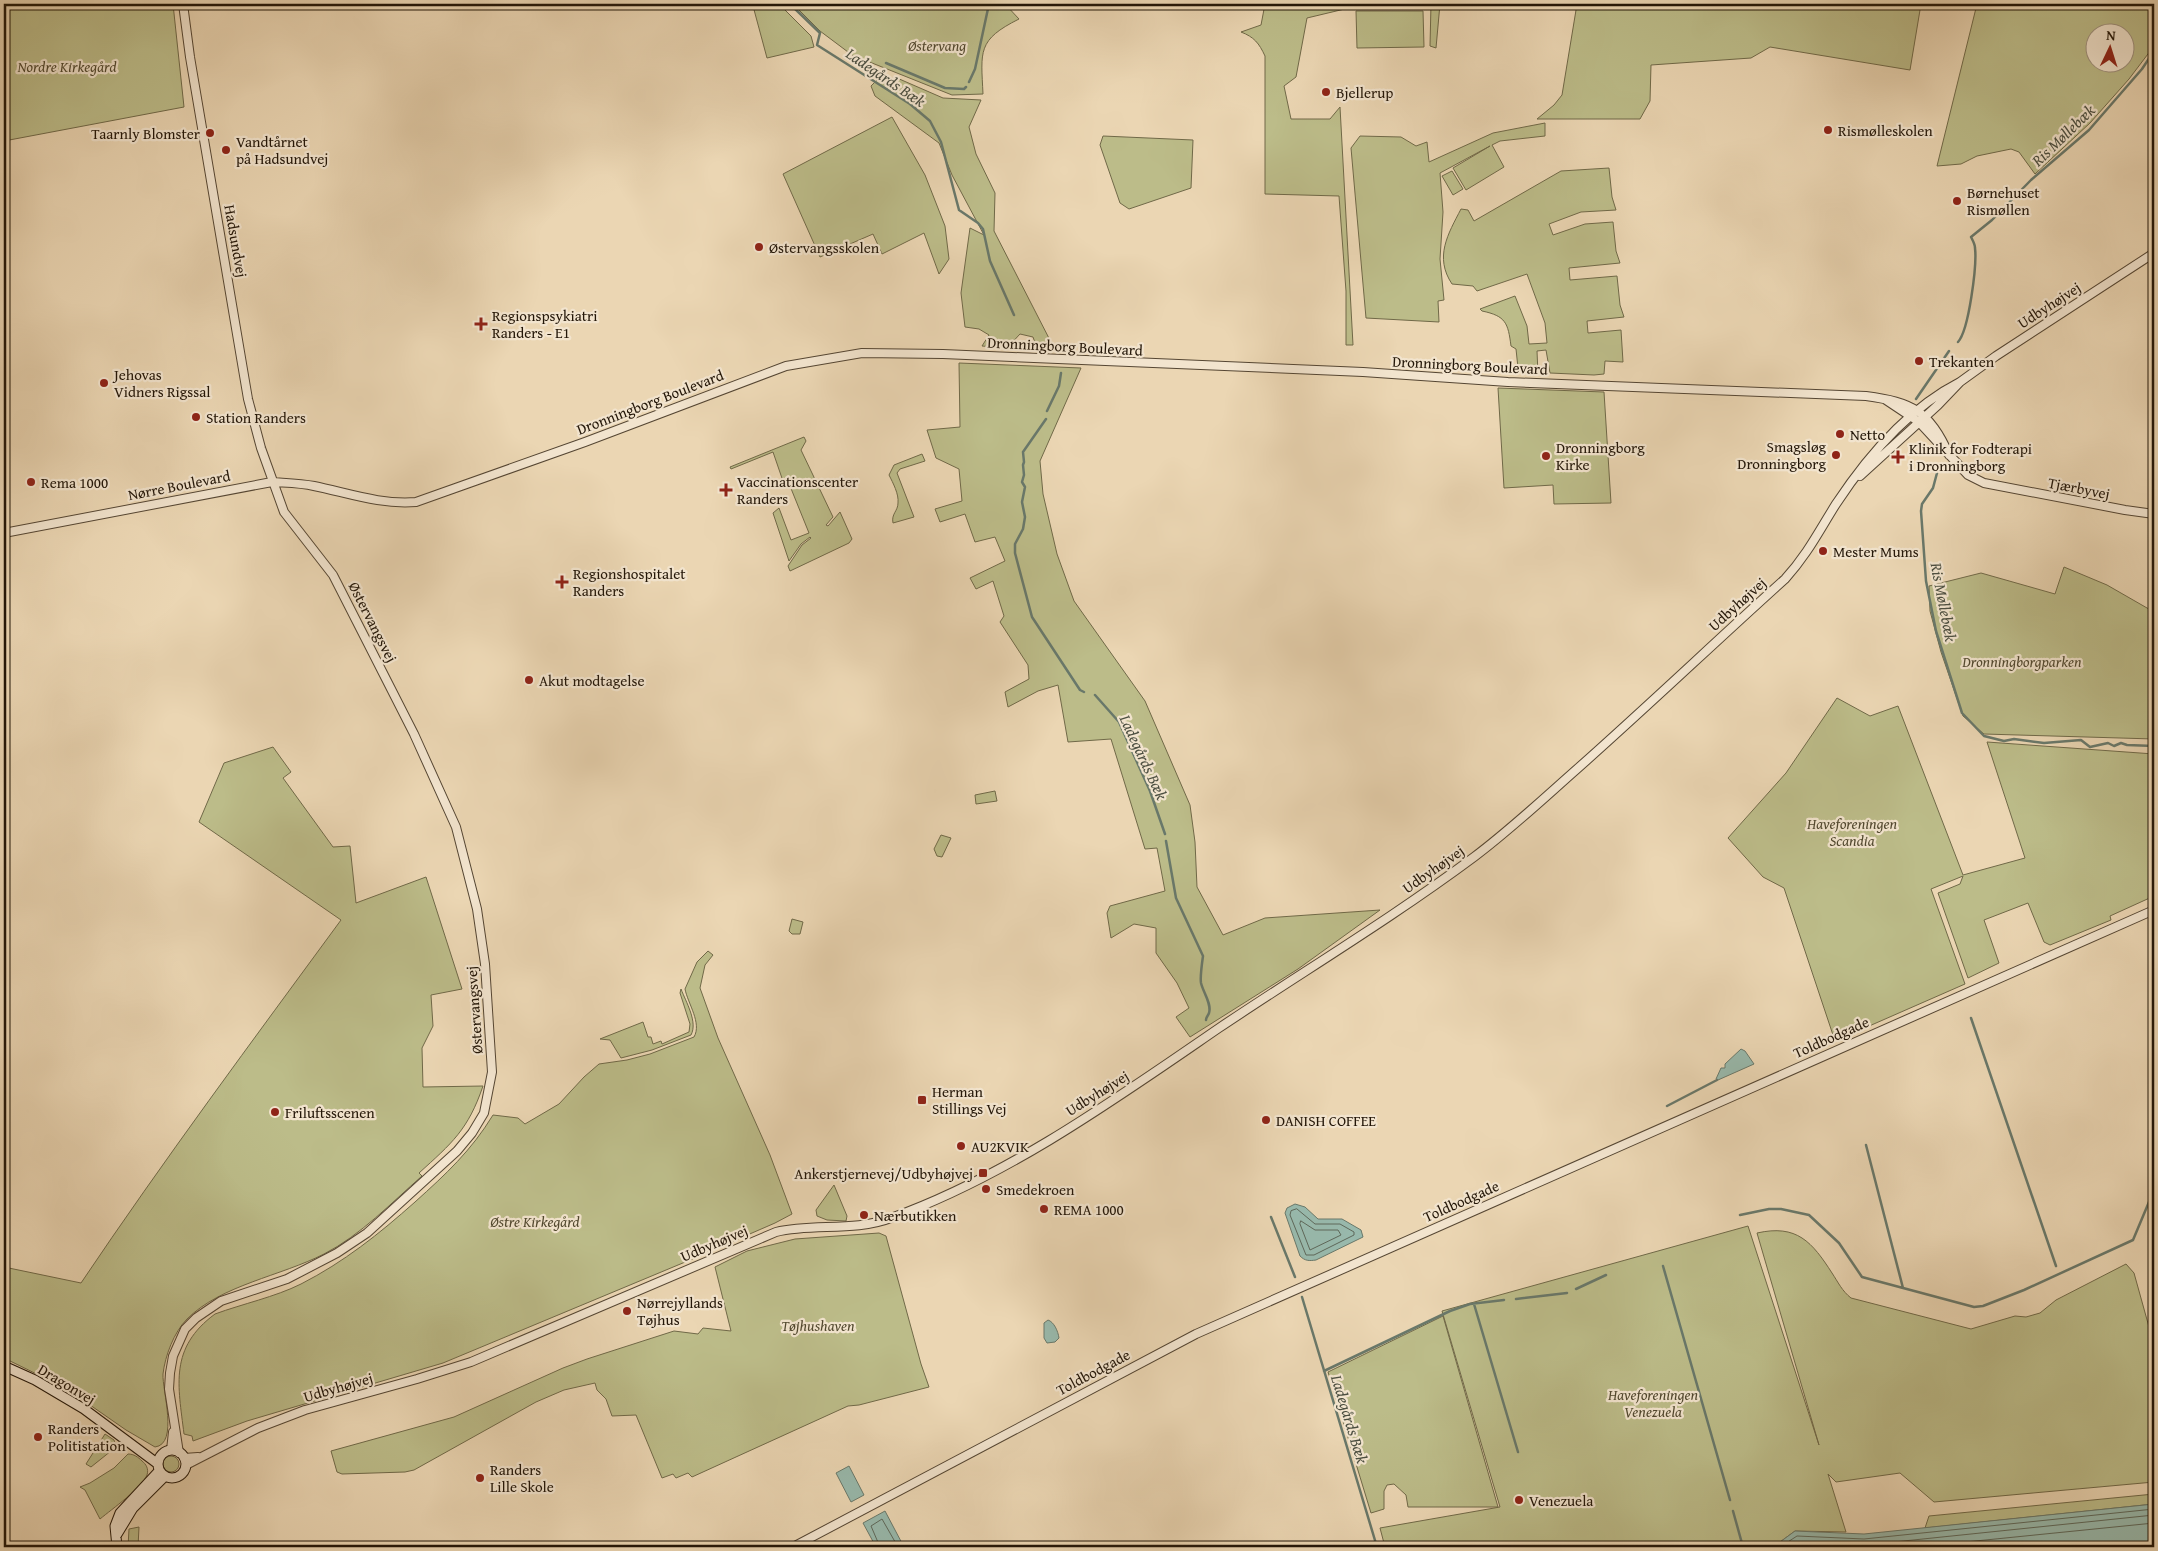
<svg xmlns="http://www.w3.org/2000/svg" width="2158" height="1551" viewBox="0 0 2158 1551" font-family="'Gentium Book Plus',serif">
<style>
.green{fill:#bcbc89;stroke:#706948;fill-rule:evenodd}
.water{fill:#98b9ac;stroke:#69786a}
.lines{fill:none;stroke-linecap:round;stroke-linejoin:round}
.shore{stroke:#5e685a;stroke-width:1}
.stream{stroke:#69786a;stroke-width:2.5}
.tertiary-casing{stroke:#554633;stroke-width:10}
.secondary-casing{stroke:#231608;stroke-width:11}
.tertiary{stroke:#f2e4ce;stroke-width:8}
.secondary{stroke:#f2e4ce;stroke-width:9}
.poi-dot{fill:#8f2418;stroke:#f2e4ce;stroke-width:2}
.labels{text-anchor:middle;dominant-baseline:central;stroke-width:4.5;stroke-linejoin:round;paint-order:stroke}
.park-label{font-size:15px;font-style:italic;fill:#51482f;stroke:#f2e4ce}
.poi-label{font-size:15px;fill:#231608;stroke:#f2e4ce;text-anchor:start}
.street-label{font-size:15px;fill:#231608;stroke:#f2e4ce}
.water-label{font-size:16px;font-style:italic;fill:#4c4f41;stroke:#f2e4ce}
</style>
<rect width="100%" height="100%" fill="#ebd6b3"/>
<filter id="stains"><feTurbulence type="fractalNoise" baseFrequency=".004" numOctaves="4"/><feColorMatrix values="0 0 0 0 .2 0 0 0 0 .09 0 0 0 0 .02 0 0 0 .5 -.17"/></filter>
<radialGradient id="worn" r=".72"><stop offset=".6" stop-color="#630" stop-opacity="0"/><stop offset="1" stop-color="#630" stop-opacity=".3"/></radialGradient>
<path class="green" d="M4,4H173L184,107L4,141Z
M761,4H779L811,36L814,47L767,58L753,6Z
M793,4H1005L1019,19C977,40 981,51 983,94L952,95L852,55L820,31Z
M1265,4H1418L1353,7L1307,18L1296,77L1284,86L1291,119H1330L1340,107L1353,345H1346V291L1339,196L1265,194V56C1259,43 1254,37 1241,32L1261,25Z
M1431,4H1440L1436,48L1430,46Z
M1577,4H1921L1910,70L1770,47L1751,58L1651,65L1650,101L1640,119H1537L1554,105L1562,95Z
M1977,4H2154V46L2129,79L2090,123L2035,174L2019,152L2011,149L1977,156L1961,164L1937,166ZM2126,32V62H2096V32Z
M1356,11H1423L1424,47L1357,48Z
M897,78L943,98L981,100L969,127L976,154L995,193L994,231L1054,348L1038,351L1033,337L1020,334L1007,348L982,346L989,335L979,329L965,327L961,293L970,228L984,235L952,175L939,143L875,96L871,86L877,80Z
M892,117L925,175L945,226L949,259L939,274L924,233L882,254L873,234L820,257L783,174Z
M1545,123V136L1500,141L1492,145L1504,167L1466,190L1453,168L1490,146L1440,173L1443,212L1440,259L1444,300L1438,301L1439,322L1366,318L1351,148L1360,136L1401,137L1416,146L1427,142L1429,162L1493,133Z
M1103,136L1193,140L1191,188L1129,209L1120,203L1100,145Z
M1609,168L1612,197L1616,210L1581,212L1549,224L1553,235L1585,224L1613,222L1616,251L1620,263L1569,268L1570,280L1617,276L1620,305L1624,317L1587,321L1588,333L1621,330L1623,362L1605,361L1604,374L1594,375L1550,373L1546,350L1537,351L1538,374L1525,373L1518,368L1516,349L1511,346C1508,323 1506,316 1482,311L1480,309L1515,296L1527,326L1529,344L1547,343L1545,323L1527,274L1477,291L1473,286L1452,284C1434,257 1448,234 1461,209L1468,210L1474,221L1561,171Z
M1452,171L1463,189L1453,195L1442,176Z
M959,363L1081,368L1040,461L1043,494L1057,554L1074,601L1145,701L1190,805L1195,842L1197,887L1223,935L1265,918L1380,910L1298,969L1190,1037L1176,1017L1189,1008L1177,983L1156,953V928L1134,924L1111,938L1107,913L1110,906L1165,891L1157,848L1145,849L1111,739L1068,742L1058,685L1038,691L1008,707L1005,692L1029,679L1028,665L1000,622L1004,616L993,581L976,589L970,578L1005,561L995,537L975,542L965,514L940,522L935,509L962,501L959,469L936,458L927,430L960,427Z
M1498,388L1604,392L1611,503L1554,504L1553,485L1504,488Z
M804,437L806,441L801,450L833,517L826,525L828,526L840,512L852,539L849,543L790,571L788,566L802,545L811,538L810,537L801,544L789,561L773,513L779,508L791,540L809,533L790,486L785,487L773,452L731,469L730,467Z
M922,454L925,461L900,469L897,473L914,517L893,523C891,514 898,511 898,503C899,494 893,483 889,475L894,465Z
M2064,567L2107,585L2154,612V739L1984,734L1963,716L1941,652L1930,611L1929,586L1981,573L2055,594Z
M1837,698L1870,716L1898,706L1963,875L2025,858L1987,742L2154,754V896L2110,916L2111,920L2050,945L2044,942L2028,903L1984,920L1999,963L1968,978L1938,893L1960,884L1963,876L1931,889L1965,984L1835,1041L1784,888L1763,877L1728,838L1786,773Z
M273,747L291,772L283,778L333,847L350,846L356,903L426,877L462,989L431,995L433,1026L422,1048L423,1087L483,1086C468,1130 452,1143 419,1173L422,1176C391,1203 361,1235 324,1254C281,1276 221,1285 187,1319C174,1332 165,1356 163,1374C162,1390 179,1444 155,1447L126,1430L67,1389L4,1358V1267L81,1283C163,1161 253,1040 341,920L199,822L224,763Z
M995,791L997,801L976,804L975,795Z
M941,835L951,838L942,857L937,856L934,849Z
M792,919L803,922L800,934H792L789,931Z
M708,951L713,955L705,965L700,988L718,1038L770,1155L792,1214L775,1223L690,1260L443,1363L247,1421L193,1441L192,1436L184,1434C178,1385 169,1348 215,1314C242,1304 275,1297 301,1284C344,1262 379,1234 415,1202C446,1174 471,1151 493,1115L518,1118L525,1124L559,1104L584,1077L599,1064L627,1060L650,1054L694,1037C702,1023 688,1004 685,989L697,962Z
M681,989C686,1002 698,1022 691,1035L652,1050L621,1058L610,1040L600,1039L643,1022L648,1037H651L653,1044L661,1041L662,1044L689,1032L690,1024L680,993Z
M834,1185L847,1216L846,1221L827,1220L817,1216L816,1210Z
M1748,1226L1819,1445L1757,1233C1797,1224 1812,1242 1832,1273C1838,1282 1842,1291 1851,1298L1971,1329L2015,1316L2026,1317L2040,1313L2056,1300L2126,1264L2134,1273L2154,1345V1482L1934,1502L1900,1473L1836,1482L1828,1474L1846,1532L1795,1531L1780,1542L1753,1547H1385L1380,1528L1500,1507L1442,1311Z
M879,1233L886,1236L921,1364L929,1387L859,1405L848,1406L692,1477L688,1473L676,1478L673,1474L662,1478L636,1415L612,1416L606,1399L597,1390L595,1383L564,1390L536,1402L414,1470L405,1472L342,1474L337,1472L331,1451L454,1417L563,1368L587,1359L674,1331L698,1334L703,1328L731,1331L715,1267L747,1251L795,1239Z
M1443,1316L1498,1507H1408L1406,1495L1394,1484L1387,1485L1384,1491V1509L1371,1513L1328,1372Z
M105,1434L114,1440L116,1447L91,1467L86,1464Z
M128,1454C134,1454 138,1457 142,1461C146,1464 149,1469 147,1475C142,1488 112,1509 100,1519L85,1490L80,1487L90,1483L114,1468Z
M163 1464a8 8 0 1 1 16 0a8 8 0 1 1-16 0Z
M2154,1494V1504L1925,1528L1929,1516Z
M139,1527L138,1547H128L129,1529Z"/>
<path class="water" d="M1741,1049L1745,1051L1754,1064L1718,1080L1716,1079L1721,1068H1725V1064Z
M1295,1204L1305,1207L1318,1219H1342L1361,1230L1363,1237L1316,1260C1309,1261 1305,1261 1300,1256L1285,1213L1287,1208Z
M1048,1320C1054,1322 1058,1331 1059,1338L1055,1342L1047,1343L1044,1338V1323Z
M849,1466L864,1495L851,1502L836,1473Z
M2154,1504V1547H1753L1780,1542L1795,1531L1864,1534Z
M885,1511L904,1547H876L863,1523Z"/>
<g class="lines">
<path class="shore" d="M1297,1209L1315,1224H1340L1354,1232V1235L1314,1255H1306L1290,1215L1291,1211Z
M1301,1221L1315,1230H1338L1341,1235L1310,1250L1300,1224Z
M880,1547L871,1526L882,1519L898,1547
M1780,1547L1797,1536L1864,1539L2154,1509
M1792,1547L1799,1542L1865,1545L2154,1515
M1916,1547L2154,1523"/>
<path class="stream" d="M790,4L820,33L817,45L910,104L930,121L941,142L959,210L978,223L983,229L990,261L1014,315
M886,63L945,88L964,89L966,87
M969,82L975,69L989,4
M1958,342C1969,330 1977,265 1975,248C1975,244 1973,241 1971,237L1992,220L2031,180L2089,130L2142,69L2154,51
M1916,399L1949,351
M1047,411L1059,386L1061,373
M1046,419L1023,452L1024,462L1023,465L1024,475L1022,482L1025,487L1022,502L1025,517L1023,529L1015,544V553L1032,617L1080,690L1084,692
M1935,469L1937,473L1933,488L1922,504L1921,511L1926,581L1936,631L1962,713L1984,736L2004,741L2014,739L2044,743L2081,740L2090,747L2108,743L2114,746L2121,743L2127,745L2154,746
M1095,695L1119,722L1150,791L1165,834
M1166,841L1176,898L1203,956C1202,963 1200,977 1201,983C1203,992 1212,1004 1209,1013C1208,1016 1206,1017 1206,1020
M1971,1018L2056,1266
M1667,1106L1717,1080
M1866,1145L1903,1288
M1740,1215L1769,1209H1781L1809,1215L1839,1243L1862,1277L1974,1307L1983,1306L2024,1290L2133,1240L2154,1190
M1271,1217L1295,1277
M1663,1266L1730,1500
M1576,1289L1606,1275
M1302,1297L1377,1547
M1516,1299L1567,1293
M1474,1304L1518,1452
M1324,1371L1450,1311L1470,1304L1504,1300
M1733,1511L1743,1547"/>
<g class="tertiary-casing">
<path id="tertiary" d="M1886,400L1919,422L1968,475L1984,483L2125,510L2154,514
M1860,476L1938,405L1960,382L1996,356L2154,253
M4,533L272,482C286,483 300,483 314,486C348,493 381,505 416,502L585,442L786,366L862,353L943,354L1363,372L1508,382L1866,396C1912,402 1930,411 1949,455
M171,1450L173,1432
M179,1453L169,1389L170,1373L173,1356L185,1329L196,1318L221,1301L287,1279L337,1253L367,1233L457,1151L472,1133L484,1113L492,1072L485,964L477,909L456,827L414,734L333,575L284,512L261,448L248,399L190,57L183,4
M184,1458L198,1457
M186,1465L258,1428L305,1410L417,1379L471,1362L776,1232C813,1223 854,1232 891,1218C1008,1176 1117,1098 1219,1028C1304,971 1392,918 1474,857C1510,830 1543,799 1577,769C1647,707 1715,642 1785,579C1807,555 1819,531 1836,504C1867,457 1909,408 1960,382
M793,1547L1196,1334L2154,910"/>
</g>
<g class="secondary-casing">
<path id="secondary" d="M4,1366L35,1380L84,1409L158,1464
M158 1464a14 14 0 1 1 28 0a14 14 0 1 1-28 0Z
M116,1536L133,1508L165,1476
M117,1547L115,1526L120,1513L159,1471"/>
</g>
<use href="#tertiary" class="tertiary"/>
<use href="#secondary" class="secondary"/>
</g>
<g class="poi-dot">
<circle cx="1326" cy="92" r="5"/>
<circle cx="1828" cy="130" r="5"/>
<circle cx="210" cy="133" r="5"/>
<circle cx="226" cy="150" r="5"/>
<circle cx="1957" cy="201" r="5"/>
<circle cx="759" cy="247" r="5"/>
<path d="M478.5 316.5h5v5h5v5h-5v5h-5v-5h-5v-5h5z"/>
<circle cx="1919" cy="361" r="5"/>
<circle cx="104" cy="383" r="5"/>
<circle cx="196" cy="417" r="5"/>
<circle cx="1840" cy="434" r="5"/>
<circle cx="1836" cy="455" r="5"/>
<circle cx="1546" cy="456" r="5"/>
<path d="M1895.5 449.5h5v5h5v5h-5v5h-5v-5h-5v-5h5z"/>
<circle cx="31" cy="482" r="5"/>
<path d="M723.5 482.5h5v5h5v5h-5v5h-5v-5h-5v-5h5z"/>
<circle cx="1823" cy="551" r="5"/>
<path d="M559.5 574.5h5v5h5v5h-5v5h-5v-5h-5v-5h5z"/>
<circle cx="529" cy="680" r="5"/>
<rect x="917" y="1095" width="10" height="10" rx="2.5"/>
<circle cx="275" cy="1112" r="5"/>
<circle cx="1266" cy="1120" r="5"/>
<circle cx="961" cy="1146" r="5"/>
<rect x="978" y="1168" width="10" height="10" rx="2.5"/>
<circle cx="986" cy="1189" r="5"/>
<circle cx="1044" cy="1209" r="5"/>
<circle cx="864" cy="1215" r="5"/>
<circle cx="627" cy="1311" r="5"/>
<circle cx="38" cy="1437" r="5"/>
<circle cx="480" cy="1478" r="5"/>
<circle cx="1519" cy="1500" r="5"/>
</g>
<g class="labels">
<g class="park-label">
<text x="937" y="45">Østervang</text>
<text x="67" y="66">Nordre Kirkegård</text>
<text x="2022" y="661">Dronningborgparken</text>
<text x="1852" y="823">Haveforeningen<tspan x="1852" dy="17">Scandia</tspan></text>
<text x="535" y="1221">Østre Kirkegård</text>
<text x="818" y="1325">Tøjhushaven</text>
<text x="1653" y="1394">Haveforeningen<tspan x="1653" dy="17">Venezuela</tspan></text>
</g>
<g class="poi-label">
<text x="1336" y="92">Bjellerup</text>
<text x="1838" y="130">Rismølleskolen</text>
<text x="200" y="133" text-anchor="end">Taarnly Blomster</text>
<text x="236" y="141">Vandtårnet<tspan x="236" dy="17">på Hadsundvej</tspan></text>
<text x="1967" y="192">Børnehuset<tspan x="1967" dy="17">Rismøllen</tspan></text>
<text x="769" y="247">Østervangsskolen</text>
<text x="492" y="315">Regionspsykiatri<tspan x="492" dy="17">Randers - E1</tspan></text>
<text x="1929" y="361">Trekanten</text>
<text x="114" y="374">Jehovas<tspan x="114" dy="17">Vidners Rigssal</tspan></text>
<text x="206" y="417">Station Randers</text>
<text x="1850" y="434">Netto</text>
<text x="1826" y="446" text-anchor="end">Smagsløg<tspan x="1826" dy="17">Dronningborg</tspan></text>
<text x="1556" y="447">Dronningborg<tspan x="1556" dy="17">Kirke</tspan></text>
<text x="1909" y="448">Klinik for Fodterapi<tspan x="1909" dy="17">i Dronningborg</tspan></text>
<text x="737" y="481">Vaccinationscenter<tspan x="737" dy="17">Randers</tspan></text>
<text x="41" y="482">Rema 1000</text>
<text x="1833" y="551">Mester Mums</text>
<text x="573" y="573">Regionshospitalet<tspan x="573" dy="17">Randers</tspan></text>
<text x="539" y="680">Akut modtagelse</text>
<text x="932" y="1091">Herman<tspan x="932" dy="17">Stillings Vej</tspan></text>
<text x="285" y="1112">Friluftsscenen</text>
<text x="1276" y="1120">DANISH COFFEE</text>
<text x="971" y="1146">AU2KVIK</text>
<text x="973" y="1173" text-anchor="end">Ankerstjernevej/Udbyhøjvej</text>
<text x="996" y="1189">Smedekroen</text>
<text x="1054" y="1209">REMA 1000</text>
<text x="874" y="1215">Nærbutikken</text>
<text x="637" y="1302">Nørrejyllands<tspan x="637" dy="17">Tøjhus</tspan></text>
<text x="48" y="1428">Randers<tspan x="48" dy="17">Politistation</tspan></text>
<text x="490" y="1469">Randers<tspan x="490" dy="17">Lille Skole</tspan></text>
<text x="1529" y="1500">Venezuela</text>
</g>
<g class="street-label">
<text transform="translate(236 241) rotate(80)">Hadsundvej</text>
<text transform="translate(2049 305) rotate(-33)">Udbyhøjvej</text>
<text transform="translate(1065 346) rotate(3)">Dronningborg Boulevard</text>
<text transform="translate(1470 365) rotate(3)">Dronningborg Boulevard</text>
<text transform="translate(650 402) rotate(-21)">Dronningborg Boulevard</text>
<text transform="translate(179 485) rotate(-11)">Nørre Boulevard</text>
<text transform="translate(2079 488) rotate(11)">Tjærbyvej</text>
<text transform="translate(1737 604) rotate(-42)">Udbyhøjvej</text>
<text transform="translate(373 622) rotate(63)">Østervangsvej</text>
<text transform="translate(1433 869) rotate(-35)">Udbyhøjvej</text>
<text transform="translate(474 1010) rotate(-94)">Østervangsvej</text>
<text transform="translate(1831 1037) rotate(-24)">Toldbodgade</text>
<text transform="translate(1097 1093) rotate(-32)">Udbyhøjvej</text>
<text transform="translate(1461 1201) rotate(-24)">Toldbodgade</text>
<text transform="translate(714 1243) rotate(-23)">Udbyhøjvej</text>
<text transform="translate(1093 1372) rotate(-28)">Toldbodgade</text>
<text transform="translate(67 1384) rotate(31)">Dragonvej</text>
<text transform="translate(338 1387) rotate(-16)">Udbyhøjvej</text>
</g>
<g class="water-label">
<text transform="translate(886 77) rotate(34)">Ladegårds Bæk</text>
<text transform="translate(2063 135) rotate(-44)">Ris Møllebæk</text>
<text transform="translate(1944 602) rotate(79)">Ris Møllebæk</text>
<text transform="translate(1144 757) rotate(65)">Ladegårds Bæk</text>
<text transform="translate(1350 1419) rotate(73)">Ladegårds Bæk</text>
</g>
</g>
<rect width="2158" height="1551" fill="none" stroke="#ebd6b3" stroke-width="20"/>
<rect x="5" y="5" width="2148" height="1541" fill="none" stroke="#231608" stroke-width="2.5"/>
<rect x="10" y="10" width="2138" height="1531" fill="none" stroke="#231608"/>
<g transform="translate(2110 48) rotate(4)"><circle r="24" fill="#f2e4ce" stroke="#9f927f"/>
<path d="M0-4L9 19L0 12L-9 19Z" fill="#8f2418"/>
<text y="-8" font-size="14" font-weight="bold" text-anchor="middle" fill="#231608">N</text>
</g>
<rect width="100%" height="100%" filter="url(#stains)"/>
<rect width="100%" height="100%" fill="url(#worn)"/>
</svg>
